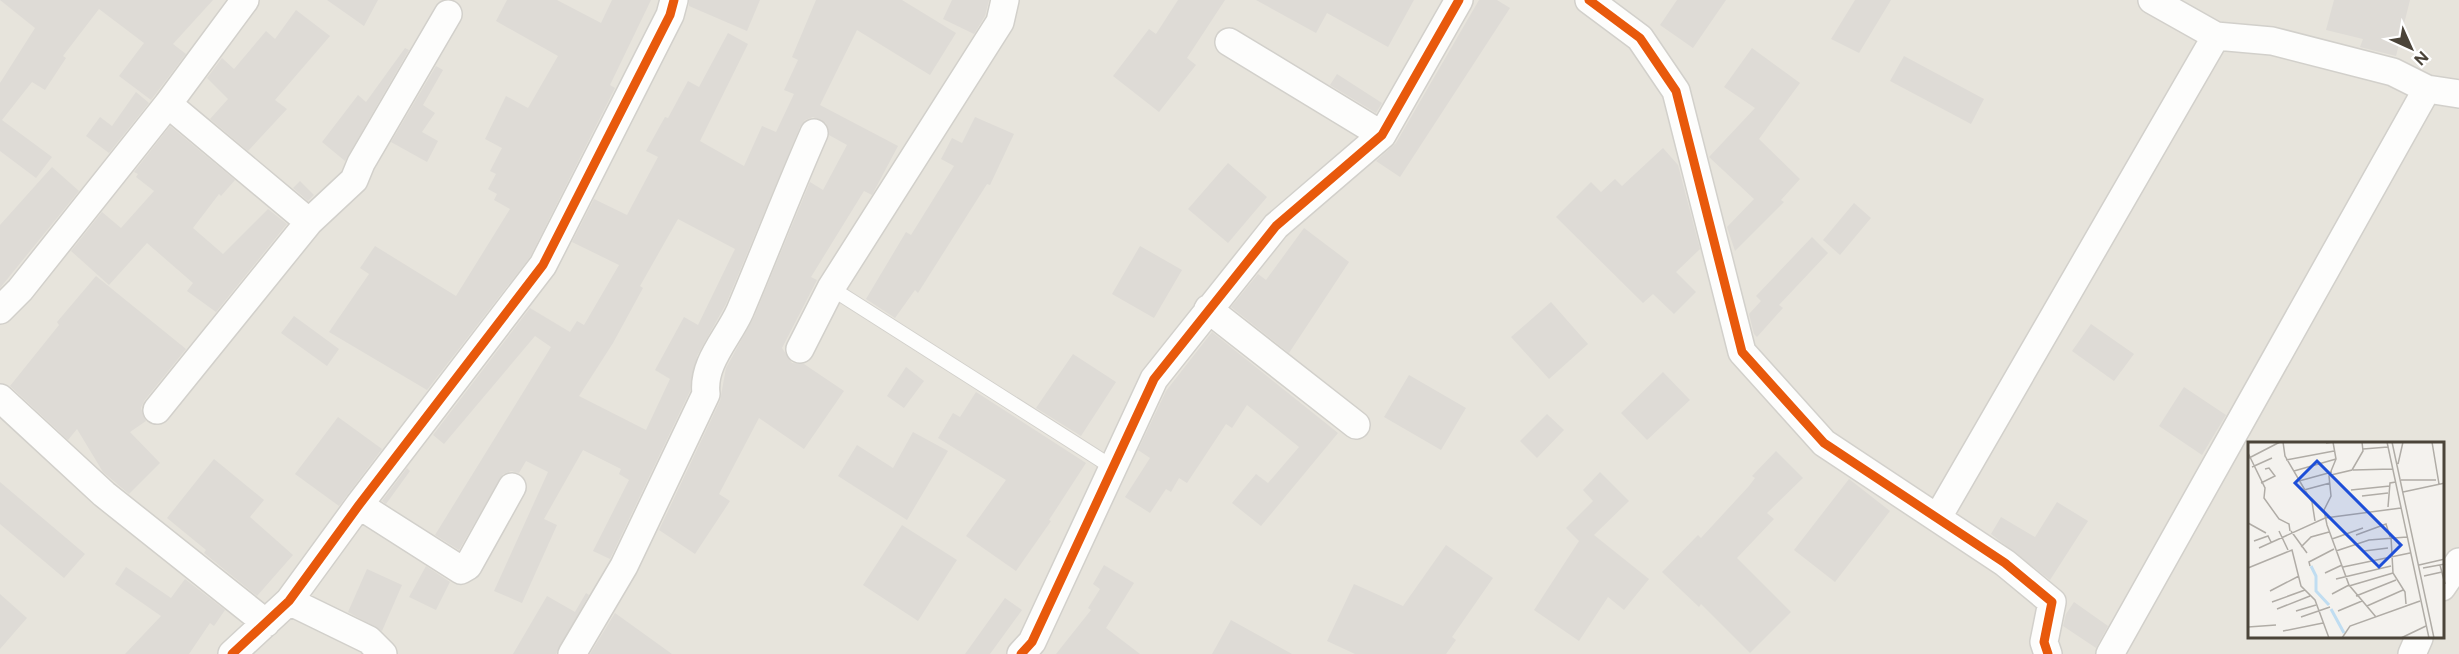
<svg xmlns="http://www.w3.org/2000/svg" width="2459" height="654" viewBox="0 0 2459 654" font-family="Figtree,sans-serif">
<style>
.residential{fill:#e7e4dc;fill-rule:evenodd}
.building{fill:#dedbd6;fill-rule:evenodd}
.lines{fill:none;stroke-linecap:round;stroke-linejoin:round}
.service-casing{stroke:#d2d0cb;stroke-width:16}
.minor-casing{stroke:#d2d0cb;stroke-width:30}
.service{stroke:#fdfdfc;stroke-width:14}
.minor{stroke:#fdfdfc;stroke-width:27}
.cycleway-casing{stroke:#fff;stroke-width:13}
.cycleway{stroke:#e8590c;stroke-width:9}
.inset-river{fill:none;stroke:#c0ddf1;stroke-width:3}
.inset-road{fill:none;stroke:#b0aca6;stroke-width:1.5}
.view{fill:#1d4ed8;fill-opacity:0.15;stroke:#1d4ed8;stroke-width:3}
.inset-edge{fill:none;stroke:#4b4439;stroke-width:3}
</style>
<rect width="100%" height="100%" fill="#f4f2ee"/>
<path class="residential" d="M0,0H2459V654H0ZM2249,444H2442V638H2249Z"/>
<path class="building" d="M0,0H213L173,44L186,54L151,100L119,76L144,43L99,9L63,56L66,58L45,90L32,82L2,120L52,157L36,178L0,151V83L35,28Z
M327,0H378L364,26Z
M507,0H557L601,23L612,0H651L610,85L615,88L530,257L427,390L329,332L369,274L360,268L375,246L456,296L510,209L494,200L497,194L488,189L496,174L490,171L502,148L485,139L506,96L528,108L558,56L496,21Z
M689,0H760L747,31L689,6Z
M816,0H902L956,33L930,75L857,30L820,105L898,146L872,195L864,191L811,277L817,280L782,348L792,363L804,364L844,391L804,449L759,418L719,494L730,501L695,554L659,530L720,401L726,368L754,317L810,182L823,190L847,145L829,135L826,123L813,117L805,120L800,127L726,304L697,356L690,391L610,559L593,551L629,480L619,474L621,469L583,450L544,519L557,525L522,603L494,591L548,472L526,461L519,473L511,471L503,474L459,550L435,535L551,347L535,336L444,444L433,435L530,308L570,332L577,321L584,325L619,265L572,242L594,199L627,215L658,157L646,151L665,117L668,118L688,81L699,87L728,33L748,44L700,141L744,166L762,126L776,132L794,94L784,90L798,60L792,57ZM678,219L735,249L698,325L684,317L655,370L670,379L646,430L579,396L613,343L643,288L640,286Z
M952,0H989L985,16L974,34L943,19Z
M1178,0H1225L1187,58L1196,65L1159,112L1113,76L1149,29L1156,34Z
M1256,0H1414L1388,47L1327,13L1316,33Z
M1479,0H1497L1510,8L1400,177L1376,161L1396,143Z
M1677,0H1726L1693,48L1660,25Z
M1855,0H1891L1859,53L1831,39Z
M2334,0H2410L2396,56L2360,47L2363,39L2326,30Z
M296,10L330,36L275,100L287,109L248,151L210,119L228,99L207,78L222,58L234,69L266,31L275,39Z
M405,48L409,50L345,161L322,142L358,95L366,102Z
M1752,48L1800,83L1759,139L1800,179L1781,200L1784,202L1735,251L1727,227L1754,199L1709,157L1755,108L1724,87Z
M1904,56L1984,99L1971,124L1890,81Z
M436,66L443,70L423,105L435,113L422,132L438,141L427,162L391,142Z
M1337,74L1382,103L1376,113L1330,85Z
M136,92L149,103L109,153L86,136L100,117L112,126Z
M975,117L1014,134L990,185L987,184L918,293L915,290L895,318L866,299L906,232L911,235L954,166L941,159L952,138L962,143Z
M170,126L235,180L221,196L219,194L193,228L223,254L268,209L287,224L216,312L187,291L193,283L147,243L109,285L71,251L102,212L121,228L154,191L136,177L138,174L134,172Z
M1663,148L1678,165L1700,249L1676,272L1696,292L1674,314L1653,294L1643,303L1556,217L1591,182L1601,192L1615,179L1622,186Z
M1228,163L1267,197L1228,243L1188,209Z
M52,167L79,191L0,288V225Z
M300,181L314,195L308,201L293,188Z
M1854,203L1871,218L1840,255L1823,240Z
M1304,228L1349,262L1289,353L1231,307L1258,274L1266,280Z
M1812,237L1828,253L1779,305L1783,308L1757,337L1754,334L1749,314L1761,301L1756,296Z
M1140,246L1182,270L1154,318L1112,294Z
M96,276L186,349L144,401L141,408L146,421L130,432L160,463L129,494L103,472L77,429L68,440L10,386L59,325L57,322Z
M1551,302L1588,344L1549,379L1511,337Z
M294,316L339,349L327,366L281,333Z
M2091,324L2134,354L2114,381L2072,351Z
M1212,332L1338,433L1261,526L1232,503L1256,474L1268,483L1299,447L1247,405L1232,428L1226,424L1187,483L1179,478L1171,492L1166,489L1150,513L1125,497L1150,458L1138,450L1166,391Z
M1073,354L1116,382L1081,436L1036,408Z
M906,367L924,381L904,408L887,396Z
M1663,372L1690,400L1647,440L1621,413Z
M1409,375L1466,408L1441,450L1384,417Z
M2184,387L2226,415L2202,455L2159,426Z
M976,392L1086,463L1049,520L1051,521L1016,571L966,536L1006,480L938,438L953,413L960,417Z
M1547,414L1564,430L1537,458L1520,441Z
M338,417L382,449L339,506L295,474Z
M913,432L948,451L907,520L838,476L857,445L893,468Z
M1776,451L1803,478L1767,513L1774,519L1737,558L1791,612L1750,653L1701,604L1699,607L1662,572L1698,535L1701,538L1749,486L1755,478L1752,476Z
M214,459L264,500L250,517L293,555L257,596L204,553L206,550L167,518Z
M407,468L410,471L386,504L382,501Z
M1600,472L1629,501L1594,535L1649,579L1624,610L1608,597L1579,641L1534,610L1579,541L1566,528L1593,501L1583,490Z
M1849,479L1890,511L1835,582L1794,550Z
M0,482L85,554L64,578L0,524Z
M2057,502L2088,521L2050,580L1991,534L2001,517L2035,537Z
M902,525L957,560L918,621L863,585Z
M1446,545L1493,578L1452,637L1456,640L1446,654H1355L1327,641L1354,584L1403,606Z
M1104,565L1134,583L1106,628L1140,654H1056L1091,610L1088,608L1100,589L1093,584Z
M426,566L450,582L436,610L409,597Z
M126,567L171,598L185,579L225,610L214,626L210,623L189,654H125L161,616L115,584Z
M367,569L402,585L382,631L348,612Z
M586,593L589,595L556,654H513L547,596L575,612Z
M0,594L27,618L0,649Z
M1005,598L1022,610L990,654H965Z
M2074,602L2108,626L2096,648L2063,626L2066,614Z
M615,613L672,654H590Z
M1231,620L1292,654H1212Z"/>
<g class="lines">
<g class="service-casing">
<path id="service" d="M831,288L1112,467"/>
</g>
<g class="minor-casing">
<path id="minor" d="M1589,0L1640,38L1676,91L1742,352L1824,443L2005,563L2052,602L2044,642L2048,654
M2152,0L2216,36L2272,41L2393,72L2427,89L2459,94
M1229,42L1382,135
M168,104L309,222
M1208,309L1356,425
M0,310L20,290L168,104L245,0
M800,349L831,288L1000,22L1005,0
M0,398L104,494L266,623
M157,410L309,222L354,180L361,163L448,14
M359,505L461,570L468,566L512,487
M1938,517L2216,36
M2442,587L2459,562
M289,601L369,640L383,654
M232,654L289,601L359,505L543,265L670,15L674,0
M572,654L624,566L706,394C702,363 728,338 740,311C765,252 788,192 814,133
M1021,654L1032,642L1154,379L1276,226L1382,135L1459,0
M2110,654L2427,89
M2412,654L2419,638"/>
</g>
<use href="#service" class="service"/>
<use href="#minor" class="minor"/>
<g class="cycleway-casing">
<path id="cycleway" d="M1589,0L1640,38L1676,91L1742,352L1824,443L2005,563L2052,602L2044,642L2048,654
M232,654L289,601L359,505L543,265L670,15L674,0
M1021,654L1032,642L1154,379L1276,226L1382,135L1459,0"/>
</g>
<use href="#cycleway" class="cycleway"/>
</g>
<g transform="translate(2248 442)">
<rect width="196" height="196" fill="#f4f2ee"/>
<path class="inset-river" d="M63,124L68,134V149L81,163M83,167L96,191"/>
<path class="inset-road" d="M35,0L37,14L64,60L67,79M139,0L181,196M144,0L186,196M184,0L191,42M78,1L85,0L88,17L81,34L83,54L76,68L79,83L101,143L128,175M115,7L140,5M0,11L17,46L16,56L31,77L41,82L42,89M1,16L32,0M38,18L86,9M150,22L155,0M4,25L24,16M105,28L145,27M46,29L88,17M83,33L104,28L115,9L114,0M153,38H188M51,39L84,30M13,41L27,34L21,26L17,27M56,48L82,41M103,48L142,44M155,50L197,41M114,54L140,51M140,65L142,41L148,40M0,81L18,91M31,89L40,108M43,89L59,111M108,93L138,82L142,95M143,95L145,131L157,150L158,162M84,97L115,86M6,99L20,94L23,100M53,105L63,95L81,90M11,106L77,76L153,66M88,109L121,98L159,95M116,109L140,106M171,123L197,117M192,123L197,142M62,124L61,120L86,107M95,125L162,111M0,126L44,108L53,144L67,158L81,196M175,126L197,122M77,131L94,123M176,134L194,130M88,137L143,124M101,144L145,131M22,149L51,134M84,152L101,143M108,154L148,138M24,160L57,148M119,164L155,148M29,167L62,154M48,169L68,163M90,169L114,159M53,175L82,165M0,185L28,183M35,189L75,181M94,196L102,184L172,159M153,196L178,184"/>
<path class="view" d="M69,19L153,103L131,125L47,41Z"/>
<rect width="196" height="196" class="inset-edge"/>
</g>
<g transform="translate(2411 48) rotate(135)" stroke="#ffffff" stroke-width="4.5" paint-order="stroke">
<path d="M0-4.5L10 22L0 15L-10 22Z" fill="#4b4439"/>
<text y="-9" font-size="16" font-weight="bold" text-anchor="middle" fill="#4b4439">N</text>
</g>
</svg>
